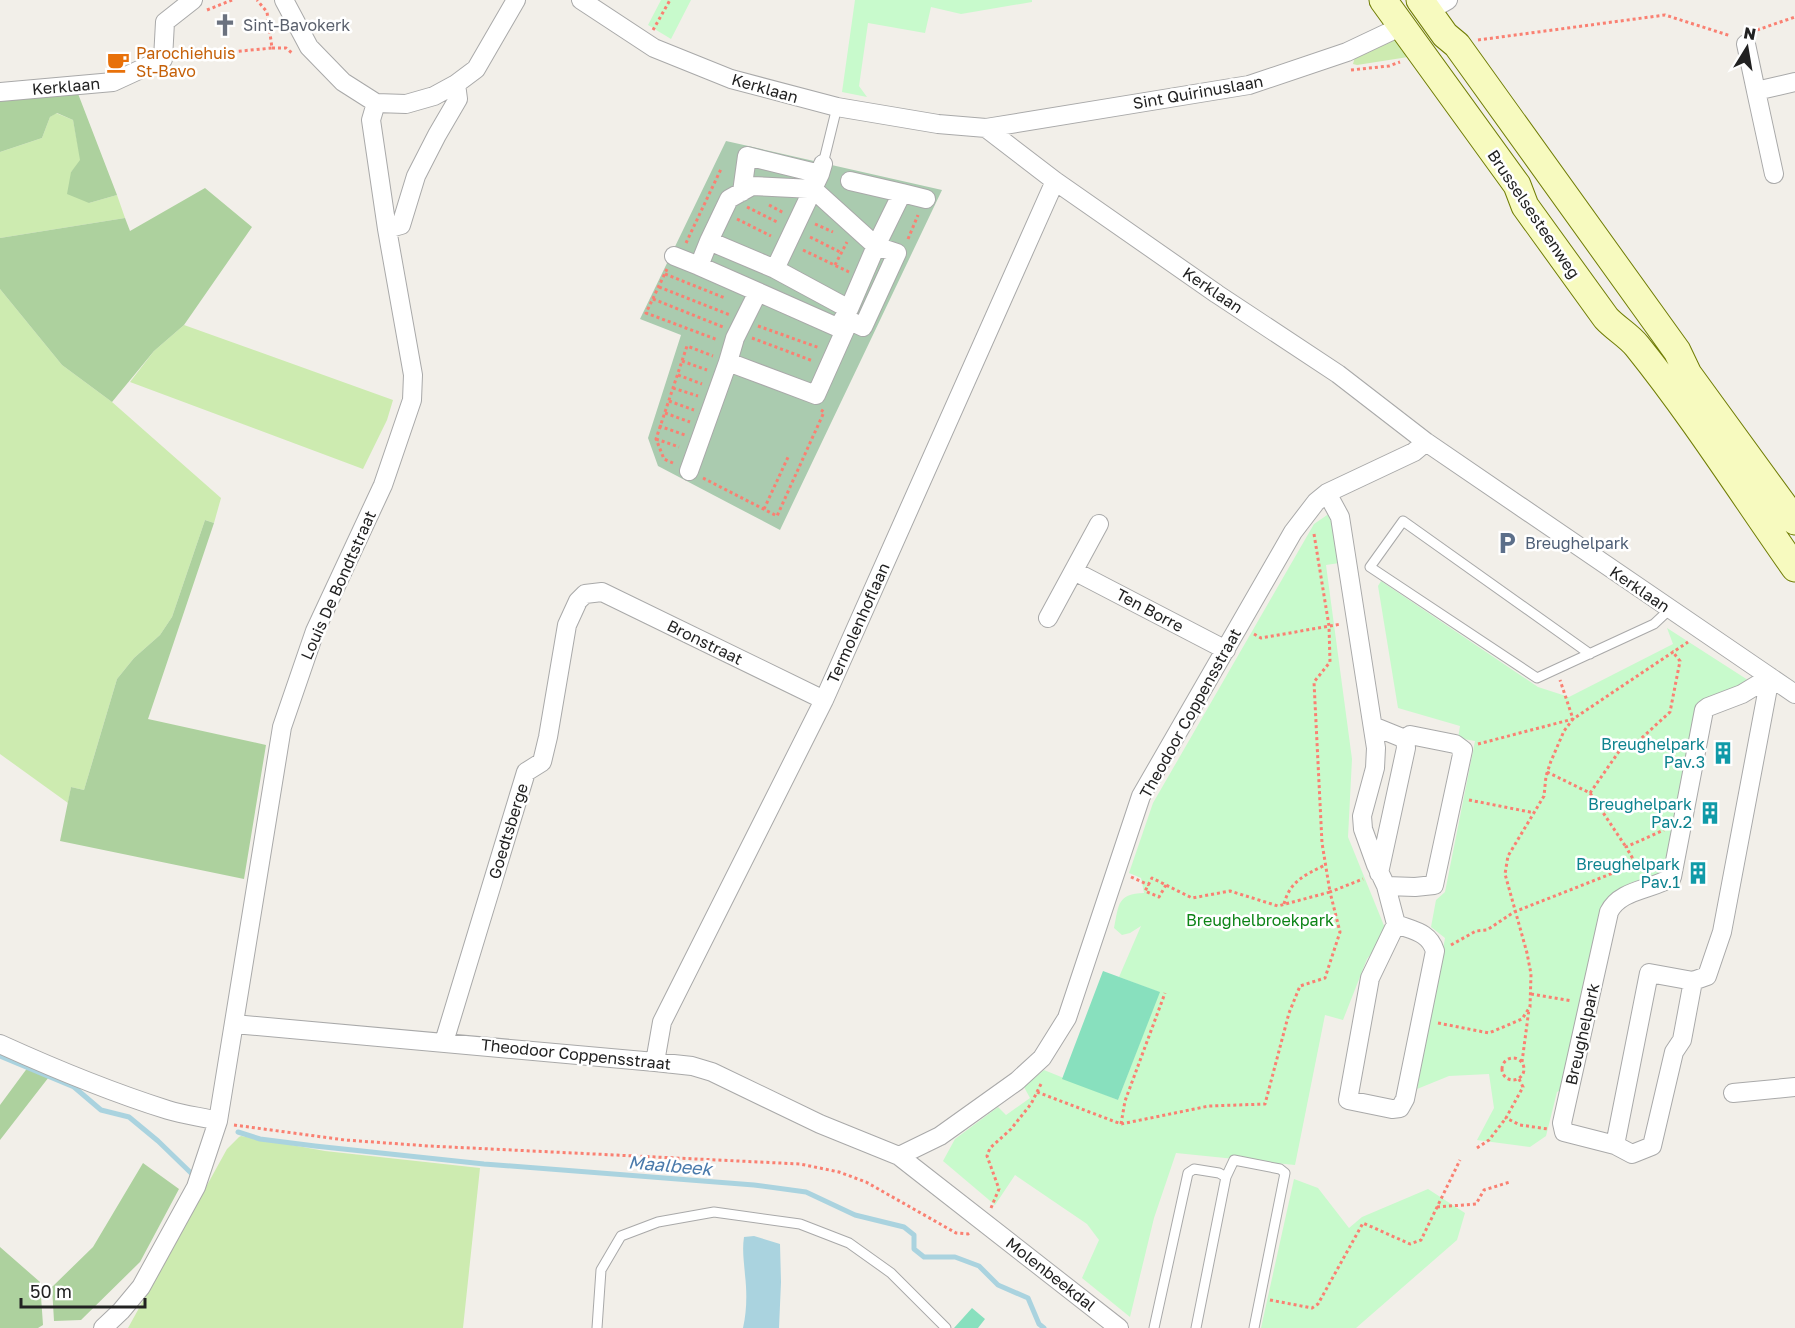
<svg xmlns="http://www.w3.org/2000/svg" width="1795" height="1328" viewBox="0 0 1795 1328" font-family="'Golos Text',sans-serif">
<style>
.grass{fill:#cdebb0}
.forest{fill:#add19e}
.cemetery{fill:#aacbaf}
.park{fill:#c8facc}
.pitch{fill:#88e0be}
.water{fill:#aad3df}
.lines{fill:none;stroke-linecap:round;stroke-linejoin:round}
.stream{stroke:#aad3df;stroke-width:5}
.lane-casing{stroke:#a9a9a9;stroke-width:11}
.street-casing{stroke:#a9a9a9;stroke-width:20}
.secondary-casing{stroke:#707d05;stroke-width:29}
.path{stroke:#fa8072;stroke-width:3;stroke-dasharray:3 3;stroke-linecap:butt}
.lane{stroke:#fff;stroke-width:9}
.street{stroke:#fff;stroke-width:18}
.secondary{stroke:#f7fabf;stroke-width:27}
.labels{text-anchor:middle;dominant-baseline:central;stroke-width:5;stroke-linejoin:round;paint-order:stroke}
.worship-label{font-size:16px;fill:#5b616d;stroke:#fff;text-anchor:start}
.food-label{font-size:16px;fill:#c56008;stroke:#fff;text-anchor:start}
.street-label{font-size:16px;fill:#222;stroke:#fff}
.service-label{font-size:16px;fill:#4e5e75;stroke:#fff;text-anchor:start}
.culture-label{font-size:16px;fill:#0d838f;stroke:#fff;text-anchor:end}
.park-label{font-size:16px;fill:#0c8416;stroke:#fff}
.water-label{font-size:18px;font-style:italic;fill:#4a7aab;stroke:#fff}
</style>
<rect width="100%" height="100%" fill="#f2efe9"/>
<path class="grass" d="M1394,37L1408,57L1357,65L1353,64L1355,57Z
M56,113L73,120L81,161L71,172L89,203L117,195L125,218L0,238V152L42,138L50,117Z
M0,289L62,365L112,402L221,498L214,523L205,520L172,617L160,635L134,658L117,679L84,790L71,787L68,803L0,754Z
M184,325L393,400L387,420L363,469L130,382L154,351Z
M241,1136L325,1151L480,1168L463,1328H128L227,1149L239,1137Z"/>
<path class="forest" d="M77,91L117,195L89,203L67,194L71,172L80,160L73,120L57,113L50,117L42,138L0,152V97Z
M205,188L252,227L184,325L154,351L112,402L62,365L0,289V238L125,218L130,231Z
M205,520L214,523L148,719L266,745L244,879L60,841L71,787L84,790L117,679L134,658L160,635L172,617Z
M31,1063L52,1073L0,1140V1105Z
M143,1163L179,1189L140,1262L81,1320L54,1321L52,1287L93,1247Z
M0,1247L40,1282L43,1325L38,1328H0Z"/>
<path class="cemetery" d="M726,141L942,190L780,530L658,466L648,438L681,335L640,319Z"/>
<path class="park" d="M661,0H691L671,39L648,25Z
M855,0H1032V2L961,14L931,7L925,33L868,23L859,86L867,97L842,92Z
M1333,511L1339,563L1326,565L1352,759L1348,837L1387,933L1367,959L1343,1020L1325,1015L1295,1165L1176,1153L1154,1218L1130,1317L1082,1278L1099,1240L1087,1224L1015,1175L995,1205L943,1161L955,1139L998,1107L1006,1115L1030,1098L1024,1087L1044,1070L1118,1100L1159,992L1119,977L1141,926L1130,933L1122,935L1114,928C1119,904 1117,894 1144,893L1141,878L1129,873L1153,803L1314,524Z
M1381,581L1538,687L1569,697L1673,644L1667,628L1751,682L1698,703L1665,872C1652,880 1645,878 1633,882C1621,886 1611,896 1602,904L1566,1087L1557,1092L1546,1136L1530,1147L1477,1140L1494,1108L1489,1074L1449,1076L1417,1089L1445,938L1431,927L1436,900L1445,892L1475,741L1458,738L1460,726L1398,708L1378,586Z
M1294,1179L1318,1188L1349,1228L1362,1217L1428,1189L1465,1213L1457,1240L1356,1328H1261Z"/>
<path class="pitch" d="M1103,971L1160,992L1118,1100L1062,1079Z
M972,1308L985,1319L978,1328H954Z"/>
<path class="water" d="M754,1236L780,1244L781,1282L779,1328H743C747,1311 747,1292 745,1275C744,1262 742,1250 744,1237Z"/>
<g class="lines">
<path class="stream" d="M0,1056L74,1087L101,1110L129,1117L158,1141L191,1173
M238,1132L260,1139L315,1146L484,1164L754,1185L806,1192L855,1215L904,1227L914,1235V1249L924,1257H955L979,1266L998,1285L1028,1298L1039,1324L1044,1328"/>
<g class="lane-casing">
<path id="lane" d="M823,164L837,107
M1590,654L1403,521L1370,567L1537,678L1654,624L1670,609
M1226,1177L1234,1160L1280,1169L1285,1173L1254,1328
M597,1328L601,1270L621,1236L658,1222L714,1212L800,1224L849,1243L891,1273L946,1328
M1154,1328L1188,1173L1194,1169L1219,1173L1226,1177L1196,1328"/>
</g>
<g class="street-casing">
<path id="street" d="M284,0L309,47L343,82L376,103L406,104L434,96L456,84L476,69L516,0
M581,0L654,48L731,79L837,107L938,124L986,128L1249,85L1347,52L1402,26
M1429,11L1448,0
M1746,44L1756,91L1795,82
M1756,91L1774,174
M0,92L113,82L163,59L165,22L193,0
M986,128L1055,181L1217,294L1338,374L1426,442L1795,694
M752,186L813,189L876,246L849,309L775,269L709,241L729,199Z
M742,192L747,156L820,174
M902,193L926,199
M387,229L401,225L416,176L437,135L458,99L456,84
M709,241L699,266L758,292
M674,256L699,266
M775,269L820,174L823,164
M844,318L863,327L897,253L876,246L902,193L850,181
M728,362L735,338L758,292L839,328L843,319
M689,471L728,362L816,395L845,330L839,328
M1327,493L1340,517L1376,748L1375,768L1362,816L1363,829L1376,865L1386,886L1396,924L1370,978L1348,1100L1392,1109L1400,1108L1405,1099L1435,951C1429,932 1414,931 1396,924
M1074,571L1226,650
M1048,618L1099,524
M1770,677L1722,932L1707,976L1693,981L1682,1040L1674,1052L1652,1146L1632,1154L1615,1145L1564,1132L1562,1123L1609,912C1620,889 1653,890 1672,877L1704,710L1708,707L1742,694Z
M1373,726L1405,739L1406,748L1379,873
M1386,886L1415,887L1434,885L1463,750L1455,744L1410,735L1405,739
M234,1024L655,1062L692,1066L712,1072L820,1124L899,1156L1119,1328
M444,1042L526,772L542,762L548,737L567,625L578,601L585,594L602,592L824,700
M0,1044C55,1069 111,1092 168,1110C184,1115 202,1117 218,1121
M655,1062L662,1022L824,700L1055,181
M1733,1093L1795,1087
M1615,1145L1649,973L1693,981
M899,1156L940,1136L1017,1081L1042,1058L1067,1018L1141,796L1293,532L1316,502L1327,493L1414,452L1426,442
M103,1328L121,1311L141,1287L196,1187L218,1121L282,727L315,631L383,485L412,400L413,375L387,229L371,120L376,103"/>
</g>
<g class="secondary-casing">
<path id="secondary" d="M1383,0L1517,185L1525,206L1606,318C1615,328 1628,335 1637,346C1694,417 1743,494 1795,568
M1420,0L1445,35L1457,45L1677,351L1688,374L1795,521"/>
</g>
<path class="path" d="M207,10L232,0
M653,30L670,0
M1757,30L1795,17
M1478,40L1665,15L1731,36
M272,48H286L292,53
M179,57L272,48L267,12L257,0
M1351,70L1389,66L1400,62
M769,205L784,213
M747,207L779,223
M737,219L771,236
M815,224L833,232
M810,237L840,252
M908,239L918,215
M686,243L721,169
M803,250L849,272
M835,265L847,242
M667,269L646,313L718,340
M665,274L725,298
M659,287L730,315
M653,299L723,327
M758,326L820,348
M752,338L813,361
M682,361L707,370
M678,375L702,384
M673,388L698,396
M669,401L694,410
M665,413L690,422
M659,426L685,435
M656,439L679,447
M673,463L664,459L656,439L687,346L713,356
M703,478L777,516L824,412L821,410
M764,509L789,455
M1254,634L1261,638L1341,624
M1478,744L1573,719L1688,642
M1547,772L1590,793L1626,847
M1590,793L1620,750L1633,746L1670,712L1680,661L1672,651
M1469,800L1535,813
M1131,877L1149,885
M1166,885L1159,897L1145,891L1152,878L1192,898L1230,891L1278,906L1330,892L1322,843L1314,682L1330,662L1329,626L1314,534
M1284,904C1290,881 1305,875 1325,865
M1451,945L1476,931L1487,930L1514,912L1636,864L1626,847L1664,830
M1531,994L1572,1001
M1438,1023L1489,1033L1522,1019L1530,1007L1531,974L1527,953L1505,874L1508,856L1544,796L1546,776L1551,761L1564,731L1573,719L1560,680
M1502 1069a11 11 0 1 1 22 0a11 11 0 1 1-22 0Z
M1522,1062L1529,1009
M1519,1079L1523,1087L1506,1118L1520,1125L1548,1129
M1037,1092L1121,1124L1209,1106L1265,1104L1289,1013L1300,986L1325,978L1340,932L1330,892L1363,879
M1121,1124L1125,1101L1165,993
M234,1125L345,1140L429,1146L800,1164L839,1172L866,1182L956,1233L968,1234L971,1232
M1477,1148L1489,1140L1506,1118
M1437,1207L1476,1204L1484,1190L1510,1182
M991,1208L999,1189L987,1156L990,1148L1011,1129L1031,1104L1041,1084
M1270,1300L1312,1308L1318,1304L1363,1223L1410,1244L1421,1240L1460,1160"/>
<use href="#lane" class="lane"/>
<use href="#street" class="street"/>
<use href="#secondary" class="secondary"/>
</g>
<defs>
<g id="church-bare" transform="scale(1.8)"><path d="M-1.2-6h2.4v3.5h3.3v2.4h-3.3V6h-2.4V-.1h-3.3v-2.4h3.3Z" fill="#6b7280" stroke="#fff" stroke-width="2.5" paint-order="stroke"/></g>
<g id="cafe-bare" transform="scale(1.8)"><path d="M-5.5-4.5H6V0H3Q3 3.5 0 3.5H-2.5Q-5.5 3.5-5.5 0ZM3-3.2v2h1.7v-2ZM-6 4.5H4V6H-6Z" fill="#e8710a" stroke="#fff" stroke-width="2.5" paint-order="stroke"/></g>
<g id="parking-bare" transform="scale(1.8)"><path d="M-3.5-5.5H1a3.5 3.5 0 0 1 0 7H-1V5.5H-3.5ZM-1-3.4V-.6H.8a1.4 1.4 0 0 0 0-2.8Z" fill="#5c6f8a" stroke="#fff" stroke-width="2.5" paint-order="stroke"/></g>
<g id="building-bare" transform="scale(1.8)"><path d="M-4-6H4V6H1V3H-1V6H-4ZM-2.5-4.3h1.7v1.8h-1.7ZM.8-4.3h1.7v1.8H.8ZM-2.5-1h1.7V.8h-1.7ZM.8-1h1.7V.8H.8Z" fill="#0f9aa8" stroke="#fff" stroke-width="2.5" paint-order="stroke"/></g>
</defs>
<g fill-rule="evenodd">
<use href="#church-bare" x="225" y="25"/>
<use href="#cafe-bare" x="118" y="62"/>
<use href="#parking-bare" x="1507" y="543"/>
<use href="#building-bare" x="1723" y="753"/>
<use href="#building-bare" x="1710" y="813"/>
<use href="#building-bare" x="1698" y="873"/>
</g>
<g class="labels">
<g class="worship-label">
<text x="243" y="25">Sint-Bavokerk</text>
</g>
<g class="food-label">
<text x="136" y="53">Parochiehuis<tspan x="136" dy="18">St-Bavo</tspan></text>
</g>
<g class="street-label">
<text transform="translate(66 86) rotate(-5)">Kerklaan</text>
<text transform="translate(765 88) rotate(16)">Kerklaan</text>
<text transform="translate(1198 92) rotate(-10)">Sint Quirinuslaan</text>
<text transform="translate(1534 214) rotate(56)">Brusselsesteenweg</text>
<text transform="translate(1213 290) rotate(34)">Kerklaan</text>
<text transform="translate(338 585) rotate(-66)">Louis De Bondtstraat</text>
<text transform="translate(1640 589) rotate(34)">Kerklaan</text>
<text transform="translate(1150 610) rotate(28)">Ten Borre</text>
<text transform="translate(858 623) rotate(-66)">Termolenhoflaan</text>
<text transform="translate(705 642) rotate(26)">Bronstraat</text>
<text transform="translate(1190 713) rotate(-61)">Theodoor Coppensstraat</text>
<text transform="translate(508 831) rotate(-73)">Goedtsberge</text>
<text transform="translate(1582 1034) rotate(-77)">Breughelpark</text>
<text transform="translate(576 1054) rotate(6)">Theodoor Coppensstraat</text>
<text transform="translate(1051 1274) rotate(38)">Molenbeekdal</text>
</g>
<g class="service-label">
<text x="1525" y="543">Breughelpark</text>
</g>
<g class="culture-label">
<text x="1705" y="744">Breughelpark<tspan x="1705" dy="18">Pav.3</tspan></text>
<text x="1692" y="804">Breughelpark<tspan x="1692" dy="18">Pav.2</tspan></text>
<text x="1680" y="864">Breughelpark<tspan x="1680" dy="18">Pav.1</tspan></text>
</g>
<g class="park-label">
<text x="1260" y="920">Breughelbroekpark</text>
</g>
<g class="water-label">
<text transform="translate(670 1165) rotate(5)">Maalbeek</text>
</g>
</g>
<g transform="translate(1747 48) rotate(11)" stroke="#ffffff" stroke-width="4.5" paint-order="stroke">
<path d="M0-4.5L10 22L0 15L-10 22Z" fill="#222222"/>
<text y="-9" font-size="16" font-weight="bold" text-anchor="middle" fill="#222222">N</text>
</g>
<path d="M21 1298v9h124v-9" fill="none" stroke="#222222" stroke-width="3"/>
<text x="30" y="1298" font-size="18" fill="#222222" stroke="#ffffff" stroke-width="4.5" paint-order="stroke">50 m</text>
</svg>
